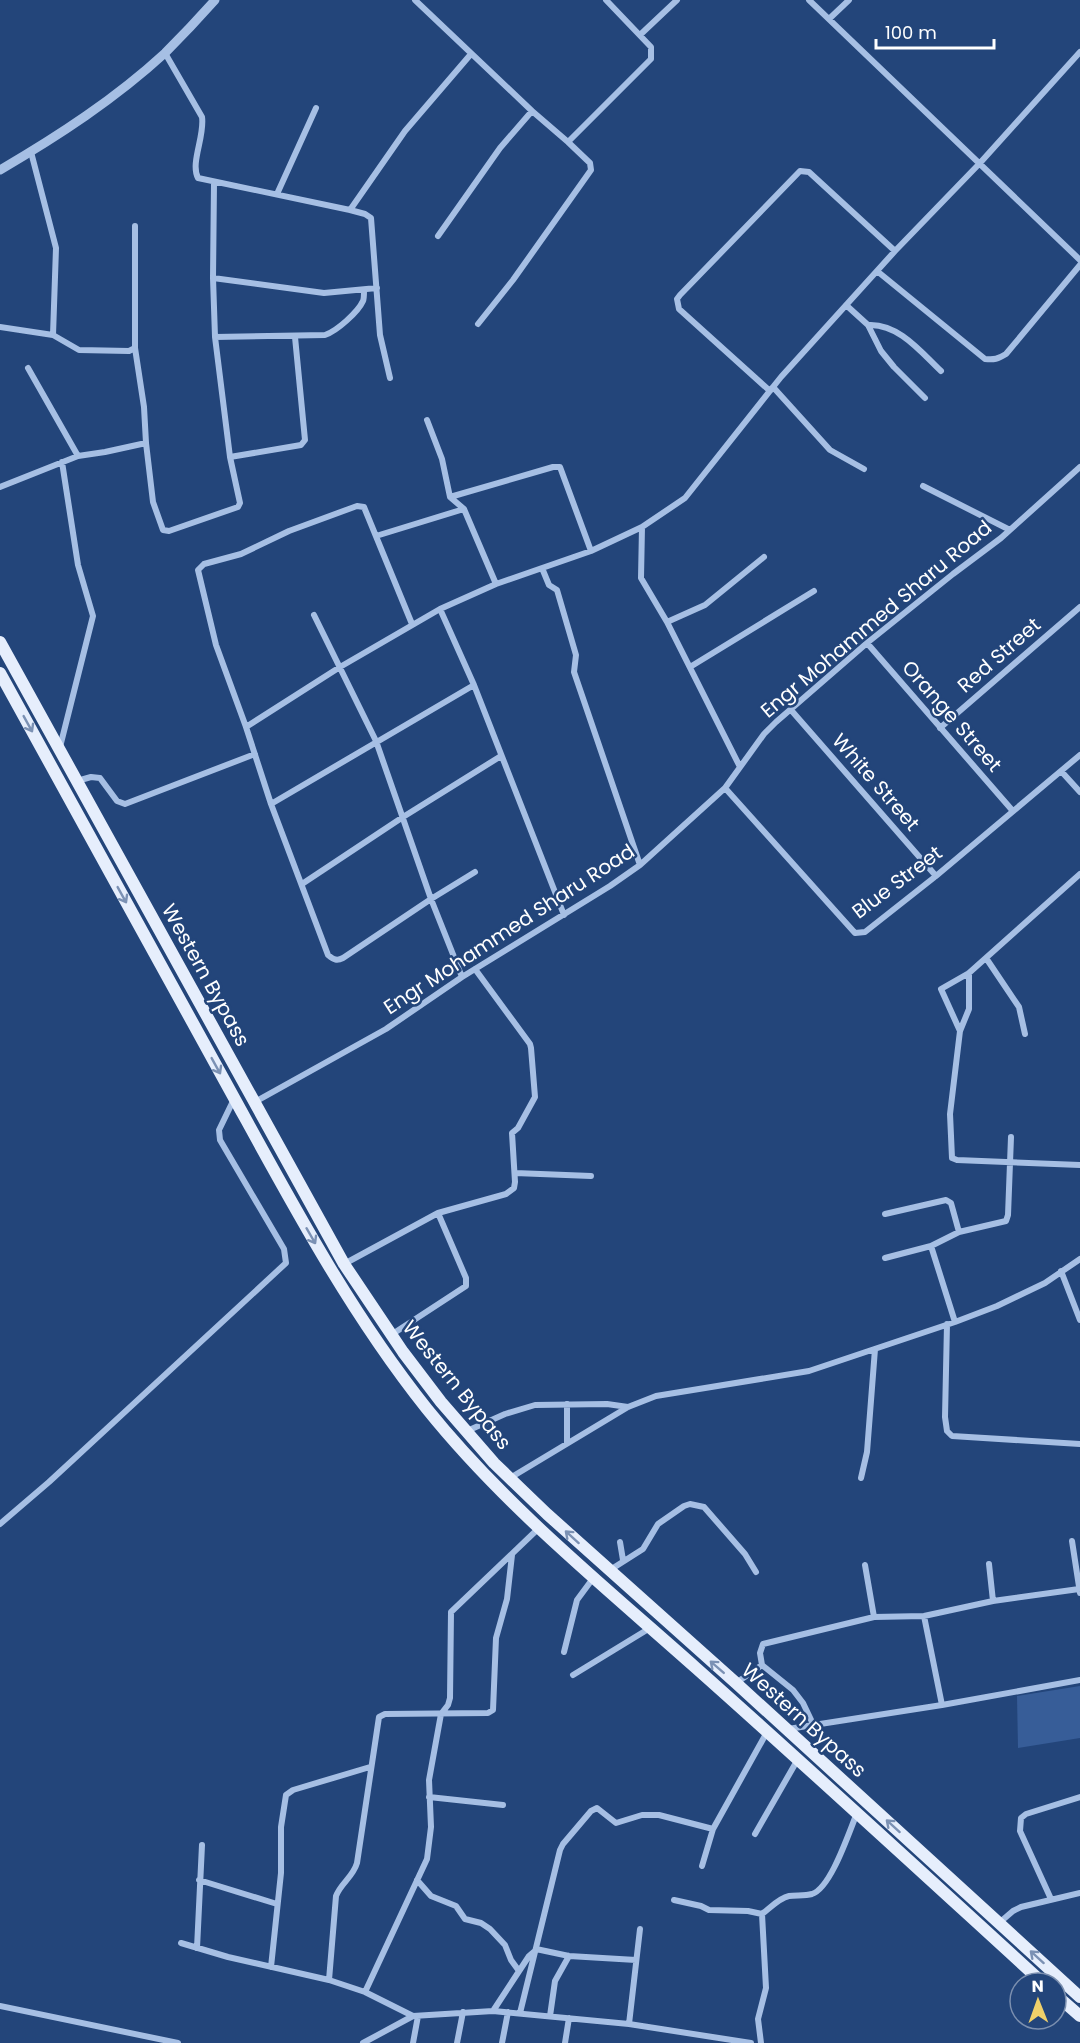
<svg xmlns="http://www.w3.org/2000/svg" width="1080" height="2043" viewBox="0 0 1080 2043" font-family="Poppins,sans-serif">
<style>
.green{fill:#375d98}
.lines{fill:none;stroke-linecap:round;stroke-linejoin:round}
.minor{stroke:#a6bfe4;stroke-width:6}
.tertiary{stroke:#a6bfe4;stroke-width:9}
.primary{stroke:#e6eefc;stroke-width:12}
.oneway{stroke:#7b91b4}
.labels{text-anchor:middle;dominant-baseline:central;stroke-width:5;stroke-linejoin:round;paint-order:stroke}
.street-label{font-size:20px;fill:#fff;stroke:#23457a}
</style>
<rect width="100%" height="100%" fill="#23457a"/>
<path class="green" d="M1080,1686V1738L1018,1748L1017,1696Z"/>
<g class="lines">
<path class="minor" d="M415,0L532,111L568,142L651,59V47L606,0
M809,0L1080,260
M829,19L849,0
M641,34L677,0
M165,53L202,117C205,136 190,163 198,178L350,210L365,214L371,218L380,335L390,378
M31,152L56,248L53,335
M277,194L316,108
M350,210L405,131L471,54
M135,226V348L144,407L146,443L153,502L163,530L169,531L238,507L240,503L230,457L215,337L213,278L214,183
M438,236L500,148L532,111
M877,271L985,359C994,360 998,359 1006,354L1080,265
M213,278L324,293L377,288
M846,305L868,325L881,351L894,367L925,398
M478,324L513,280L591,170L590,163L568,142
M868,325C898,323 921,352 941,371
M0,327L53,335L79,350L129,351L135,348
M215,337L325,335C337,331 358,312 363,301C364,299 364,293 364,291
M28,368L78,456
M773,387L830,450L864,469
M770,391L679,309L677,299L680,295L800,171L809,172L895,251
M427,420L442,459L450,497L464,509L496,584
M230,457L301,445L305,440L295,337
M923,486L1010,530
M0,487L78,456L105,452L146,443
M450,497L553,467H560L591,551
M642,527L641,578L667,622L740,767
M376,536L464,509
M542,568L549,585L557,590L576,655L574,672L640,865
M440,609L474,685L564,915
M314,615L376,741L431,899L462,977
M667,622L705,605L764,557
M412,624L364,507L357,506L289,531L241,554L204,564L198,570L216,645L246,727L271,804L328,955C334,960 337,961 343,958L431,899L475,872
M867,643L1012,810
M690,667L814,591
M791,710L936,876
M246,727L340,667L440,609L496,584L591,551L642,527L685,498L781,377L895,251L980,163L1080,52
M940,728L1080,607
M60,747L93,616L78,565L62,462
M1061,771L1080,792
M77,781L91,777L100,778L117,801L125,804L255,754
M725,788L855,933L865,932L936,876L1080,755
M271,804L474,685
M302,884L403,817L501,756
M986,958L1019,1007L1025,1034
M969,973V1009L960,1031L950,1114L952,1158L957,1160L1080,1165
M960,1031L941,989L969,973L1080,874
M255,1102L386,1029L462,977L610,886L640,865L725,788L764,734L776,722L867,643L953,574L1001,538L1080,467
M515,1173L591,1176
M885,1214L946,1200L951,1203L959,1232
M931,1246L955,1322
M885,1258L931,1246L959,1232L1006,1221L1008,1215L1011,1137
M344,1264L438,1213L506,1194L514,1188L515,1182L512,1133L518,1128L535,1097L531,1048L530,1044L475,969
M1061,1271L1080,1320
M947,1324L945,1417L947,1431L952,1436L1080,1444
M391,1335L466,1286V1278L438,1213
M567,1404V1443
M467,1431L505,1414L535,1405L607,1404L628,1407
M510,1478L628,1407L656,1396L809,1371L955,1322L997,1306L1045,1283L1080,1259
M861,1478L867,1452L875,1349
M0,1524L49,1482L286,1263L284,1249L220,1140L219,1130L234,1099
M1072,1541L1080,1593
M620,1542L623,1560
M865,1565L874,1617
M610,1570L643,1549L658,1524L684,1506L690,1504L704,1507L745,1554L756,1572
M993,1601L1079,1589
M924,1616L942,1705
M564,1652L577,1600L594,1577
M573,1675L650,1628
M736,1683L762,1665
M813,1724L803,1703L793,1690L762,1665L760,1653L763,1644L874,1617L924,1616L993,1601L989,1564
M788,1729L942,1705L1080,1680
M429,1797L503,1805
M755,1834L798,1759
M702,1866L713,1829L767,1732
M199,1880L277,1904
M417,1880L431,1896L456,1906L465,1919L481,1923L490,1929L505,1945L511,1960L519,1971
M1051,1899L1020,1831L1021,1818L1026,1814L1080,1797
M674,1900L701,1906L709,1910L748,1911L762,1914
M762,1914C770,1908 779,1898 789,1896C796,1895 805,1896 812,1894C831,1888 849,1832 857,1813
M999,1923L1013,1911L1021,1907L1080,1893
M181,1943L228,1957L329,1980L365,1992L413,2016
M197,1948L202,1845
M536,1949L569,1956L636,1960
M271,1967L281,1873V1827L286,1795L293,1790L370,1767
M329,1980L336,1896C341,1883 353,1877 357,1863L379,1717L385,1714L488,1713L493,1710L496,1638L507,1599L512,1555
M365,1992L427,1859L431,1827L429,1780L441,1714L448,1705L450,1698L451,1612L540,1527
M0,2006L178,2043
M493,2011L529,1956L536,1950
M520,2013L560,1850L563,1844L591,1811L597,1808L616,1823L642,1815H659L713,1829
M550,2016L555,1981L569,1956
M629,2024L640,1929
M363,2043L413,2016L493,2011L629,2024L751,2043
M413,2043L418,2016
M457,2043L463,2012
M502,2043L508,2012
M565,2043L569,2018
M761,2043L758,2019L766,1988L762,1914"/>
<path class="tertiary" d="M0,170C58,136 115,99 165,53C182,36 199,18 215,0"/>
<path class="primary" d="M0,642L344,1264L403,1352L441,1402L494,1463L547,1514L736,1683L1080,1997
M0,673C74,807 148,942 222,1076C285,1190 345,1306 427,1409C505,1506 604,1586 696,1668C813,1772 928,1878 1043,1983
M1056,1995L1080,2016"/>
</g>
<defs><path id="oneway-shaft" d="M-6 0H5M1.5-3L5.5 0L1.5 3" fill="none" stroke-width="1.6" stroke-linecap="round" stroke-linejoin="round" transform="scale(1.5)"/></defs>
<g class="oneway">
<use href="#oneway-shaft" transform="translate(28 724) rotate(61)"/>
<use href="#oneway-shaft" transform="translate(122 895) rotate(61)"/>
<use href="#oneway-shaft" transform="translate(216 1066) rotate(61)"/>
<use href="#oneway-shaft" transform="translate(311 1236) rotate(60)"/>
<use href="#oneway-shaft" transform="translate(572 1537) rotate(-138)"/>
<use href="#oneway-shaft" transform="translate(717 1667) rotate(-139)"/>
<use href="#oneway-shaft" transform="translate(893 1826) rotate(-138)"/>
<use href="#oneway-shaft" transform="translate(1037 1957) rotate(-138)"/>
</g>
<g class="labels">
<g class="street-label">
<text transform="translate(876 619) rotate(-40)">Engr Mohammed Sharu Road</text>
<text transform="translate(999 655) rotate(-41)">Red Street</text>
<text transform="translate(952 716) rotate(49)">Orange Street</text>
<text transform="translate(876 782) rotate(49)">White Street</text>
<text transform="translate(897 882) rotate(-37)">Blue Street</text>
<text transform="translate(509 929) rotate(-33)">Engr Mohammed Sharu Road</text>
<text transform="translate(206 975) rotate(61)">Western Bypass</text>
<text transform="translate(457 1385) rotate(51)">Western Bypass</text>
<text transform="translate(804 1720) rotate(42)">Western Bypass</text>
</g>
</g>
<g transform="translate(1038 2001) rotate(359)"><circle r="28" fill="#23457a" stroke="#7b8faf" stroke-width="1.5"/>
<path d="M0-4.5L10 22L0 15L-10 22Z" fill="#efd06a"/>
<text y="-9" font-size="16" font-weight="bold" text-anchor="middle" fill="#ffffff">N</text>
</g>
<path d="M876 39v9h118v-9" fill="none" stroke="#ffffff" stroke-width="3"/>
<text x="885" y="39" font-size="18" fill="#ffffff" stroke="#23457a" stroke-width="4.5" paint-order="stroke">100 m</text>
</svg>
